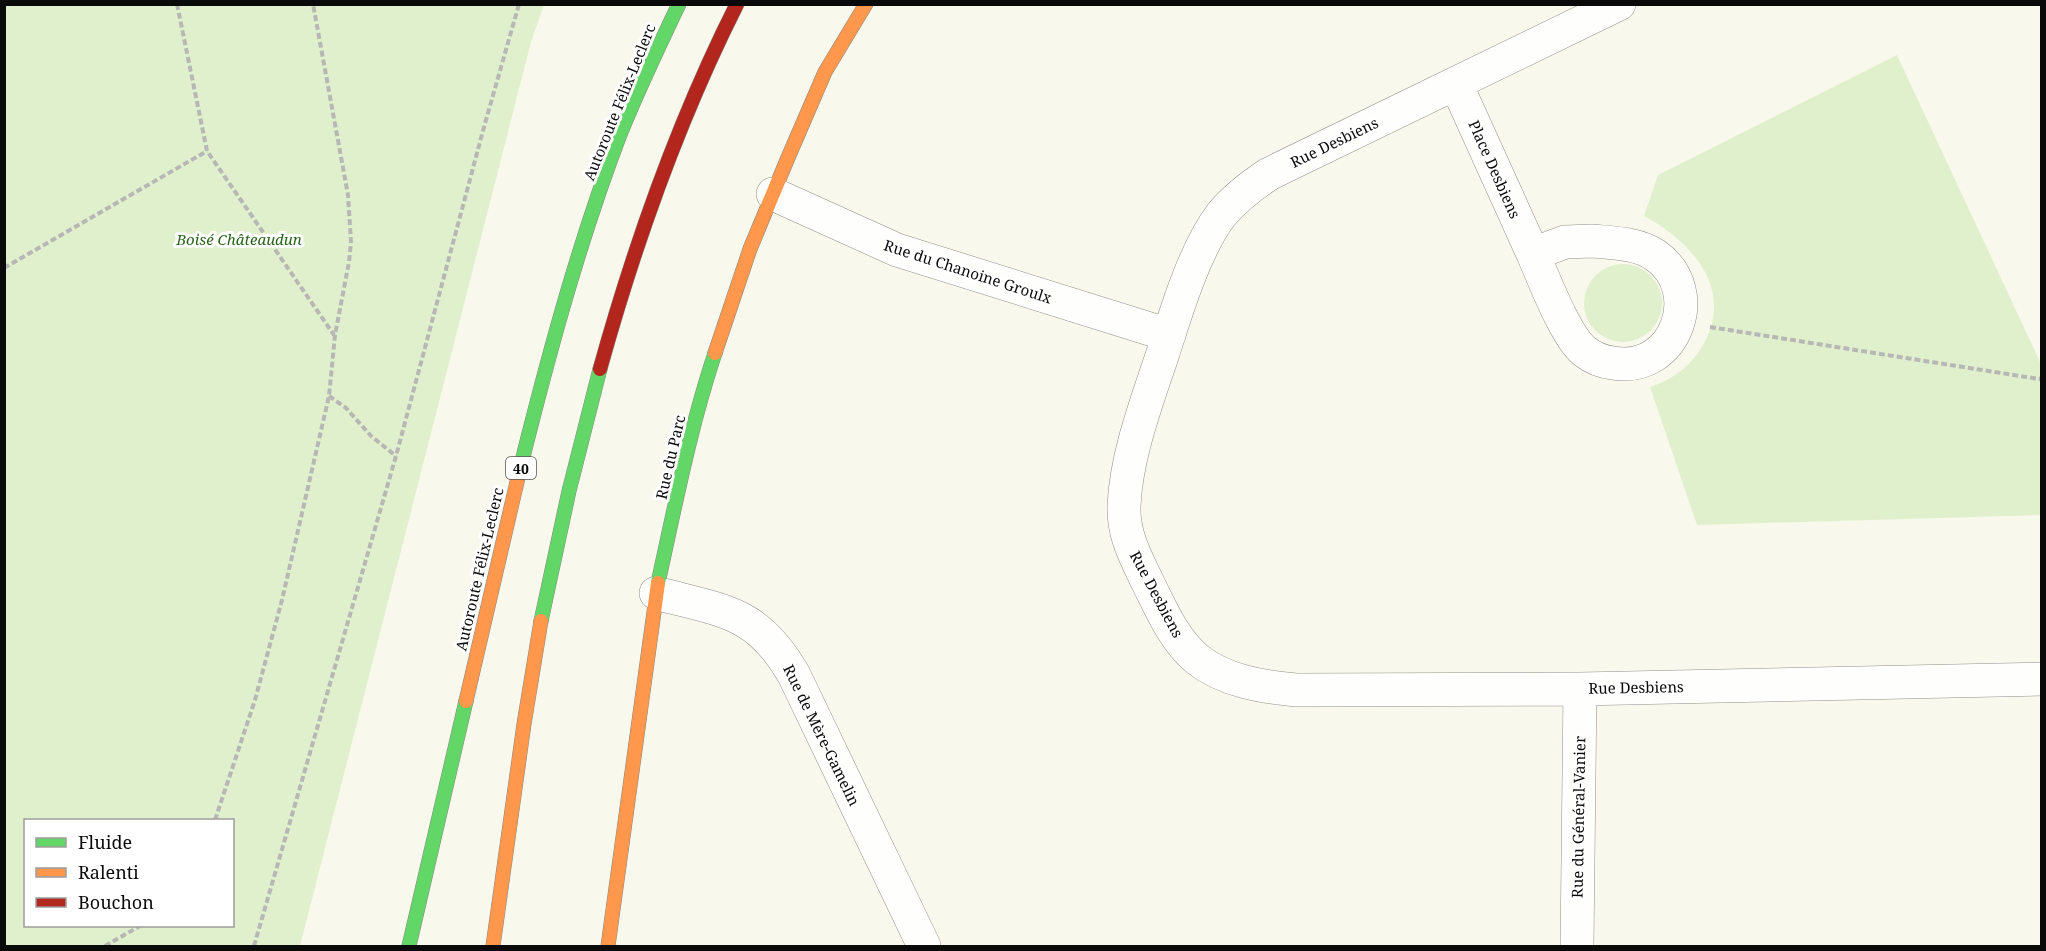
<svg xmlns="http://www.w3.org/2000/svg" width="2046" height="951" viewBox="0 0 2046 951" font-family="'Noto Serif',serif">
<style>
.green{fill:#e1f0cc;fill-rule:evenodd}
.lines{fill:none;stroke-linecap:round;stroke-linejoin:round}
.street-casing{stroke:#92918c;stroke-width:34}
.fast-casing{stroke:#888883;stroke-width:15}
.slow-casing{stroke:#888883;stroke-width:15}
.jam-casing{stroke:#888883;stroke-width:15}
.path{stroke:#b7b7b5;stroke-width:4;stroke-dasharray:6 3;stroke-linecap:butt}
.street{stroke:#fefefc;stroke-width:33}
.fast{stroke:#63d668;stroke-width:14}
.slow{stroke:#ff974d;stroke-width:14}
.jam{stroke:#b3261e;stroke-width:14}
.labels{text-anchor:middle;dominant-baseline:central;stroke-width:6;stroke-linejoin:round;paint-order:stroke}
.shield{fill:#fff;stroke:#545454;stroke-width:1.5}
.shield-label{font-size:14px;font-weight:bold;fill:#0a0a0a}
.street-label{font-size:15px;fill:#0a0a0a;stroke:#fff}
.park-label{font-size:15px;font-style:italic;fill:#28631a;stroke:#fff}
</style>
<rect width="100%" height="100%" fill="#f9f8ed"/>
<path class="green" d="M5,4L544,5L531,42L300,946H5ZM26,820H232V926H26Z
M1897,55L2041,364V515L1697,525L1650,387C1672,380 1692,365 1703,345C1735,289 1692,242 1644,216L1658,175Z
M1584 303a39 39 0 1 1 78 0a39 39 0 1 1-78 0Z"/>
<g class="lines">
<g class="street-casing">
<path id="street" d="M1619,4L1269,174C1251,186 1235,198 1221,215C1195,249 1176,312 1163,353C1147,401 1126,456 1124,506C1123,535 1136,558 1148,583C1161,609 1174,640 1197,659C1224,681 1263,687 1296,690L1580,689L2042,679
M1456,84L1533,254
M773,194L897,250L1169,335
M1592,241C1613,243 1637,243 1655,255C1706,290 1676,374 1613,363C1603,362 1593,358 1584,351C1565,335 1544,279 1533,254L1565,242Z
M656,593C722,611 757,610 794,675L924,946
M1577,946L1580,689"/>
</g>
<g class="fast-casing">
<path id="fast" d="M520,469C548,357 578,245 619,137C637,92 658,48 679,4
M658,583C675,506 690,428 715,353
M541,621L569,491L600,369
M409,946L466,701"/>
</g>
<g class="slow-casing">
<path id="slow" d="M715,353L750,249L787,160L825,72L866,4
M466,701L520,469
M493,946L524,724L541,621
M608,946L658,583"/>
</g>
<g class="jam-casing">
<path id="jam" d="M600,369C635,243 678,121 737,4"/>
</g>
<path class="path" d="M177,4L207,151L334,335
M4,268L207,151
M1710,327L2039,379L2042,378
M329,396L346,408L371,436L396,456
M215,820L255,700L282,600L329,396L335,335L349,262L351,242L348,195L313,4
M105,946L140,926
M254,946L396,456L484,127L519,4"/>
<use href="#street" class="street"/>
<use href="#fast" class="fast"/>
<use href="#slow" class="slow"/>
<use href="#jam" class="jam"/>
</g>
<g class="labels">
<rect class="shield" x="506" y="457" width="30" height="22" rx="4.5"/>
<g class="shield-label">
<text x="521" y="468">40</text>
</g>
<g class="street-label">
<text transform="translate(619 102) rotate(-68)">Autoroute Félix-Leclerc</text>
<text transform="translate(1334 142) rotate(-26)">Rue Desbiens</text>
<text transform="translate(1495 169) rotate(66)">Place Desbiens</text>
<text transform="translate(968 271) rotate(18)">Rue du Chanoine Groulx</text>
<text transform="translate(670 457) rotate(-77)">Rue du Parc</text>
<text transform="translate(479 569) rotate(-77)">Autoroute Félix-Leclerc</text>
<text transform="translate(1157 594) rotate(62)">Rue Desbiens</text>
<text transform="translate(1636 687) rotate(-1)">Rue Desbiens</text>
<text transform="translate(822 735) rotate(64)">Rue de Mère-Gamelin</text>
<text transform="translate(1578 817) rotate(-89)">Rue du Général-Vanier</text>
</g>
<g class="park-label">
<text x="239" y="239">Boisé Châteaudun</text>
</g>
</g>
<rect width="2046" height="951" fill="none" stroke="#0a0a0a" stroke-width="12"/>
<rect x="24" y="819" width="210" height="108" fill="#ffffff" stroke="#9d9d9d" stroke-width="1.5"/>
<rect x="36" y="838" width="30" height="9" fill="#63d668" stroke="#9d9d9d" stroke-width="1.5"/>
<text x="78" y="849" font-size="18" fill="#0a0a0a">Fluide</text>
<rect x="36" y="868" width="30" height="9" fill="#ff974d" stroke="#9d9d9d" stroke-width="1.5"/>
<text x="78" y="879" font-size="18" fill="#0a0a0a">Ralenti</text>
<rect x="36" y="898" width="30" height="9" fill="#b3261e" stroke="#9d9d9d" stroke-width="1.5"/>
<text x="78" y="909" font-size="18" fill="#0a0a0a">Bouchon</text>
</svg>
